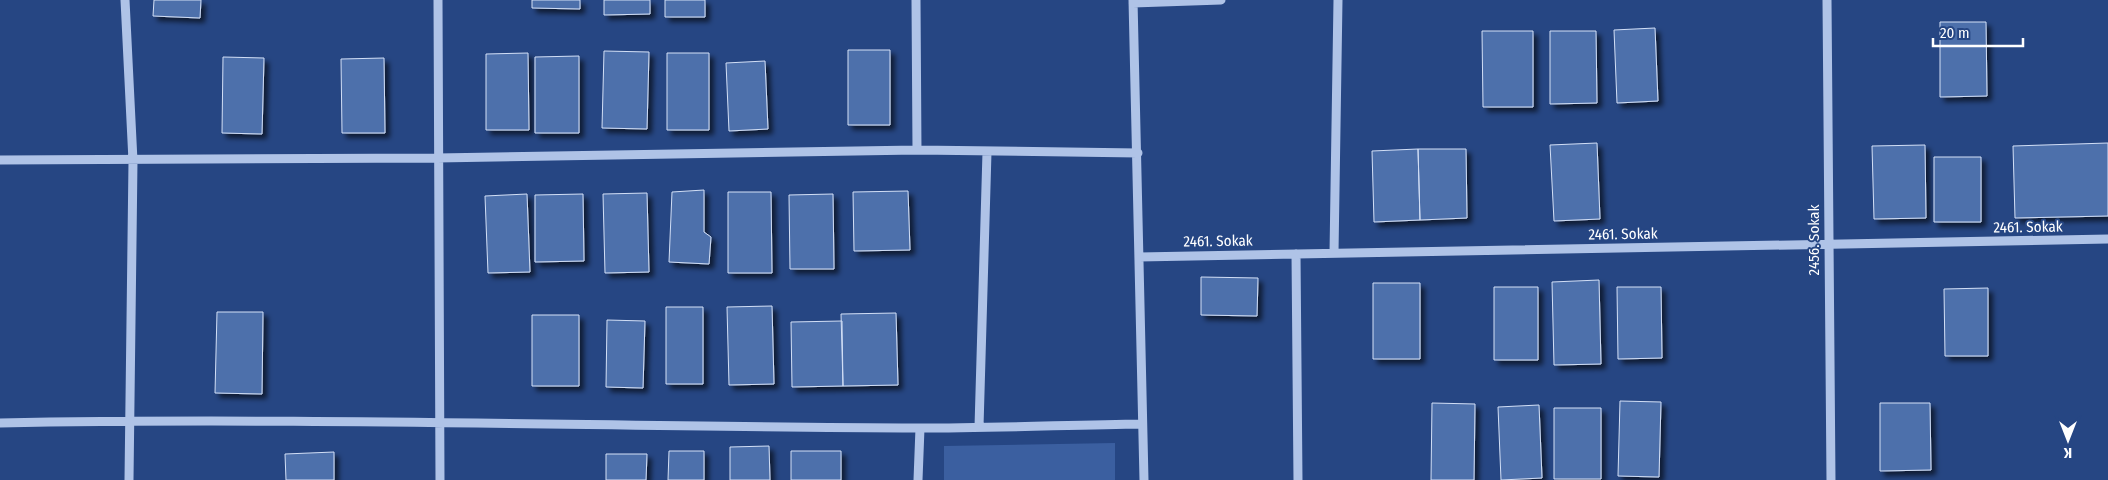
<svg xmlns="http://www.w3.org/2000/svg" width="2108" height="480" viewBox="0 0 2108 480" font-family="'Fira Sans Condensed',sans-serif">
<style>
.green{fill:#3b5fa0}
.building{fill:#4e70ab;stroke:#d2dff6;filter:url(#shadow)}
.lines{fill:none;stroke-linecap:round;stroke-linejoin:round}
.minor{stroke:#afc3e7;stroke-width:9}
.labels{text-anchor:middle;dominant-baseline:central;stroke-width:4;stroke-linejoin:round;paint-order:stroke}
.street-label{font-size:15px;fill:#fff;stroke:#264683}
</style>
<defs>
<filter id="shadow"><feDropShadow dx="4.5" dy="4.5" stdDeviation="2.5" flood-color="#0009"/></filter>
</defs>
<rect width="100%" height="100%" fill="#264683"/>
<path class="green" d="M1115,443V480H944V446Z"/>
<path class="building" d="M154,0H201L200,18L153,16Z
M532,0H580V9L532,8Z
M604,0H650V14L604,15Z
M665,0H705V17H665Z
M1940,22H1986L1987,96L1940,97Z
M1655,28L1658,101L1617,103L1614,30Z
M1482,31H1533V107H1483Z
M1550,31H1596L1597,103L1550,104Z
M848,50H890V125H848Z
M604,51L649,52L647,129L602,128Z
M528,53L529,130H486V54Z
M667,53H709V130H667Z
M579,56V133H535V57Z
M223,57L264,58L262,134L222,133Z
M384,58L385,133H342L341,59Z
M765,61L768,129L729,131L726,63Z
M1597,143L1600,219L1554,221L1550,145Z
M2108,143V216L2015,218L2013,146Z
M1925,145L1926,218L1874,219L1872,146Z
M1418,149H1466L1467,218L1420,220Z
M1418,149L1420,220L1374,222L1372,151Z
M1934,157H1981V222H1934Z
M704,190V232L711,237L709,264L669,262L672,192Z
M908,191L910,250L854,251L853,192Z
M728,192H771L772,273H728Z
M647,193L649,272L605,273L603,194Z
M527,194L530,272L488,273L485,196Z
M583,194L584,261L535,262V195Z
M833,194L834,269H790L789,195Z
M1201,277L1258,278L1257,316L1201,315Z
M1599,280L1601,364L1554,365L1552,282Z
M1373,283H1420V359H1373Z
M1494,287H1538V360H1494Z
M1617,287H1661L1662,358L1618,359Z
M1988,288V356H1945L1944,289Z
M772,306L774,384L729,385L727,307Z
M666,307H703V384H666Z
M217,312H263L262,394L215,393Z
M896,313L898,385L843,386L841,314Z
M532,315H579V386H532Z
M607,320L645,321L643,388L606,387Z
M842,321L843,386L792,387L791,322Z
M1620,401L1661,402L1659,477L1618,476Z
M1432,403L1475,404L1474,480H1431Z
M1880,403H1930L1931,470L1880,471Z
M1539,405L1542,478L1501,480L1498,407Z
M1554,408H1601V479H1554Z
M769,446L770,480H730V447Z
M669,451H704V480H668Z
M791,451H841V480H791Z
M334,452V480H286L285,454Z
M606,454H647L646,480H606Z"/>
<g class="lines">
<path class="minor" d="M125,0L133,161L129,480
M438,0L440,480
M916,0L917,150
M1133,0L1144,480
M1827,0L1831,480
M1133,3L1221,0
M0,160L437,158L917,150L1138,153
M1334,253L1338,0
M1296,254L1298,480
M1139,257L2108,239
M0,423C306,417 612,427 918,428C993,428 1068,425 1142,424
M979,427L987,152
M918,480L920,428"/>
</g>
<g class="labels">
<g class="street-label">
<text transform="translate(2028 227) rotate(-1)">2461. Sokak</text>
<text transform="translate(1623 234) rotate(-1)">2461. Sokak</text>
<text transform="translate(1814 240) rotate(-90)">2456. Sokak</text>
<text transform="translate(1218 241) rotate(-1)">2461. Sokak</text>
</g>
</g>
<g transform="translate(2068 440) rotate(180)" stroke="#264683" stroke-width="4" paint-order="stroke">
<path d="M0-4L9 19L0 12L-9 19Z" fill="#ffffff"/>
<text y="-8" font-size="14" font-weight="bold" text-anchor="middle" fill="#ffffff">K</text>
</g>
<path d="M1933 38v8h90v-8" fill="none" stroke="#ffffff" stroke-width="2.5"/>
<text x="1940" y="38" font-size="15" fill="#ffffff" stroke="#264683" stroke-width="4" paint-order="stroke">20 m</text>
</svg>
